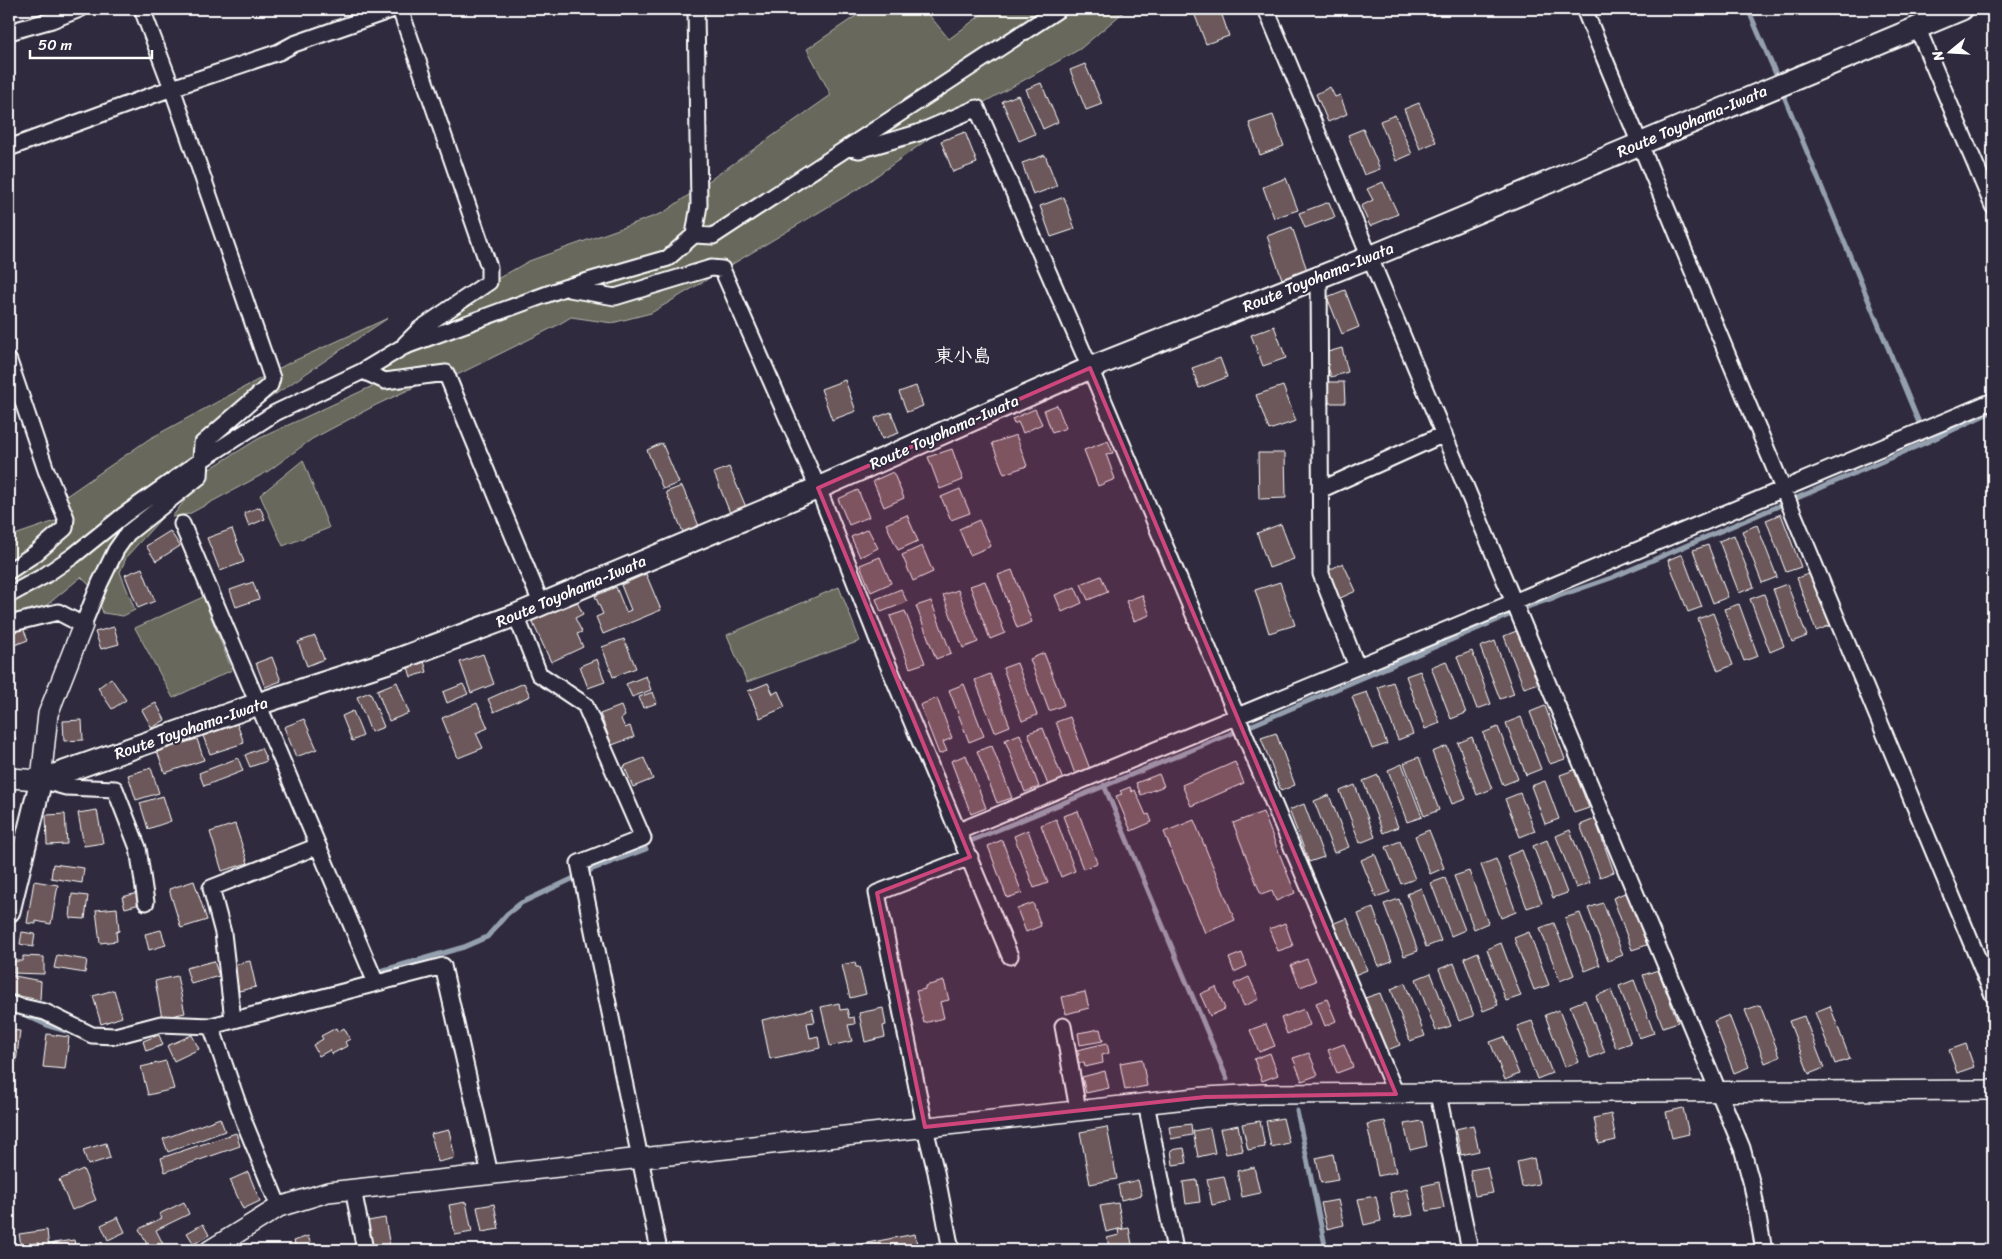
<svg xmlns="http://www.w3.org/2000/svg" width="2002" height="1259" viewBox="0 0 2002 1259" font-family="Sriracha,'Klee One',sans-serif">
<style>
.green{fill:#68695b;stroke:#b4b4ad}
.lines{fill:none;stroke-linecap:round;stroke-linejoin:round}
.stream{stroke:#95a0af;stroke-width:5}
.building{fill:#6c585a;stroke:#fff}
.minor-casing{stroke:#fff;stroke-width:19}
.tertiary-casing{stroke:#fff;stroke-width:22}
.secondary-casing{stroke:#fff;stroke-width:25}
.minor{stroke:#2f2a3d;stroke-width:15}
.tertiary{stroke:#2f2a3d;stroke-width:19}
.secondary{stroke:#2f2a3d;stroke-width:21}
.marked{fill:#ce467c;fill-opacity:0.2;stroke:#ce467c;stroke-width:4;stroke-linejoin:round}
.labels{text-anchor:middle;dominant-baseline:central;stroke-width:4;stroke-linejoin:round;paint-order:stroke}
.street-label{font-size:16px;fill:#fff;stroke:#2f2a3d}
.quarter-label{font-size:19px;font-weight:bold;fill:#fff;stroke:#2f2a3d}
</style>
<rect width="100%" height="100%" fill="#2f2a3d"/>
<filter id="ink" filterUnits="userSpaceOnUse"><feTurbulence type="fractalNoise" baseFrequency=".02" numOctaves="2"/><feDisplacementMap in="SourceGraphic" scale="10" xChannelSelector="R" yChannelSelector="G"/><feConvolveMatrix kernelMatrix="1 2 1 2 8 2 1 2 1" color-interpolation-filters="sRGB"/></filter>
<g filter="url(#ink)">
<path class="green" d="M866,9H924L949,39L989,9H1127L1080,49L963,114L861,187L651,313L612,323L571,317L556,326L449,379L367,382L460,300L529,261L663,213L831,95L807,49Z
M388,318L202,444L200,476L127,556L120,572L135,610L123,616L103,613L96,592L81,577L31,618L9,624V537L61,519L59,501L149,439L287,364Z
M377,384H421L376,405L312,439L267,472L189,514L172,517L208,470L258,439Z
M303,460L329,528L283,546L260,495Z
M839,587L860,641L747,682L727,635Z
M203,597L232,670L173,698L135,628Z"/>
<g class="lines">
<path class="stream" d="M1748,9L1775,72
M1784,96L1922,430
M1104,785L1227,1079
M956,847L1257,723L1530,606L1611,578L1927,442L1993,411
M377,972L464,947L487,937L507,914L521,903L593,869L646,849
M23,1014L49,1026L73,1033
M1297,1111L1326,1250"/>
</g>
<path class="building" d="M1207,9H1220L1229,36L1206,44L1194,13Z
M1085,64L1102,104L1086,110L1070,70Z
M1041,83L1058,122L1043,129L1026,89Z
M1330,87L1335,97L1340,95L1347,114L1328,122L1316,94Z
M1018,95L1035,134L1019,141L1002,101Z
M1419,103L1436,142L1420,149L1404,109Z
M1273,115L1284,146L1260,155L1249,123Z
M1395,115L1412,154L1396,161L1380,121Z
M1363,129L1380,169L1364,175L1348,135Z
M965,132L977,163L953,172L941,141Z
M1045,155L1057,186L1033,195L1022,163Z
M1286,178L1298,210L1274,218L1263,187Z
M1383,182L1398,214L1370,226L1361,206L1373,200L1367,189Z
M1064,197L1075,229L1051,237L1040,206Z
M1329,202L1335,217L1305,228L1299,213Z
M1292,227L1307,270L1282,279L1267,236Z
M1345,290L1359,327L1342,334L1327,297Z
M1274,326L1286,358L1263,366L1251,335Z
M1342,348L1348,372L1331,377L1324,353Z
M1220,358L1227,377L1199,388L1192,368Z
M845,380L856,411L832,420L821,389Z
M1328,382H1344L1345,403H1329Z
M916,386L923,406L907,412L899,392Z
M1283,386L1296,421L1269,430L1256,395Z
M1057,405L1066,428L1052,433L1044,410Z
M1035,409L1042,424L1023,433L1018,422L1014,424L1012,419Z
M891,412L899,433L882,439L875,418Z
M1016,435L1027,466L1004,474L992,443Z
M1108,441L1113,453L1106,454L1115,479L1098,486L1084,450Z
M662,443L679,483L663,489L647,450Z
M952,449L963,480L940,489L928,457Z
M1258,453H1285L1286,498L1259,499Z
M729,467L746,507L730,513L714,473Z
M893,472L904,498L884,507L873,481Z
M682,486L699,526L683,532L666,492Z
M960,489L970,513L951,520L941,497Z
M858,490L869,517L849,525L838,499Z
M260,507L265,519L249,526L244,513Z
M1781,514L1801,567L1786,572L1766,520Z
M907,515L918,541L898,550L886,524Z
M979,520L991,546L970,555L959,529Z
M1281,524L1294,559L1269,568L1257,533Z
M1757,525L1777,577L1762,583L1742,531Z
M232,529L244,562L220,571L207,538Z
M868,529L878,548L860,557L851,537Z
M170,531L180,546L156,561L146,546Z
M1734,535L1754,587L1739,593L1719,541Z
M1708,545L1728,597L1713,603L1693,550Z
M922,546L933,572L913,581L902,555Z
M1682,554L1702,607L1688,612L1668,560Z
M880,557L891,583L871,592L860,565Z
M1343,563L1356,591L1338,599L1325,572Z
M142,568L155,601L138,608L125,575Z
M1012,570L1032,622L1017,628L998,575Z
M1811,573L1831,625L1816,631L1797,578Z
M646,574L661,610L603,634L596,617L603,614L595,596L616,587L626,612L631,610L621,585Z
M1101,576L1108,592L1088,600L1081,584Z
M985,581L1005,633L990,639L970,586Z
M253,582L259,599L236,607L230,590Z
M1280,582L1295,625L1269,633L1255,590Z
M1787,584L1807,636L1792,642L1773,589Z
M1075,587L1082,603L1062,612L1055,595Z
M901,589L907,602L881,612L876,599Z
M958,590L978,642L963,648L943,595Z
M1764,594L1784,646L1770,652L1750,599Z
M1142,595L1150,615L1134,621L1126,601Z
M576,600L583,614L575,618L582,632L577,634L583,647L551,662L532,621Z
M931,601L951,653L936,659L916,606Z
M1739,604L1758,656L1744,661L1724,609Z
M905,611L925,663L910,668L890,616Z
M1713,613L1733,665L1718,671L1698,619Z
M114,627L119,644L101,649L95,632Z
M23,628L28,640L9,647V633Z
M1519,630L1539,683L1524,688L1504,636Z
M315,636L324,659L307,666L298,642Z
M624,639L636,668L613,677L602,647Z
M1495,641L1514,694L1500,699L1480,647Z
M1472,651L1491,704L1477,709L1457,657Z
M1044,653L1064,705L1049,711L1030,659Z
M483,654L494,684L471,693L460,662Z
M272,657L281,681L265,687L256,663Z
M597,659L605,682L588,688L580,666Z
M424,661L427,672L411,677L408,667Z
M1446,661L1466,713L1451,719L1431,667Z
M1017,663L1037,715L1022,721L1003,668Z
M1420,671L1440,723L1425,729L1406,676Z
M990,674L1010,726L995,732L975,680Z
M646,676L651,690L632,697L626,684Z
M111,678L126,700L112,709L98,688Z
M397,682L409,713L389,721L377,690Z
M1393,682L1413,734L1398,740L1378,687Z
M524,683L530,696L494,712L488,699Z
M768,683L773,694L778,691L785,707L760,718L748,691Z
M463,684L468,694L447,703L443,692Z
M964,684L984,736L969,742L949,690Z
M370,692L384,727L371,732L357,697Z
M653,692L657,703L643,708L639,697Z
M1367,692L1387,744L1372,749L1352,697Z
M937,698L952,738L943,742L947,751L939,754L920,705Z
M156,703L165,720L152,728L142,710Z
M477,703L488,728L476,733L483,748L458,758L442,718Z
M621,706L625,716L621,719L625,728L630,726L634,737L612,745L600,714Z
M1545,706L1565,759L1550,764L1530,712Z
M353,711L363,736L352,741L342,716Z
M1070,717L1090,769L1075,774L1056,722Z
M1521,717L1541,769L1526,775L1506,723Z
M9,719L16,741L9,744Z
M304,719L317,749L296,757L284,727Z
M82,720L83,740L64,741L63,721Z
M237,724L244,743L210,754L203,736Z
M1498,727L1518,779L1503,785L1483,733Z
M1043,728L1063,780L1048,785L1028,733Z
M1276,733L1295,785L1281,791L1261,738Z
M1020,734L1039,787L1025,792L1005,740Z
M1472,737L1492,789L1477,795L1458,743Z
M197,739L204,760L165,773L157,751Z
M992,746L1012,798L997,803L977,751Z
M1447,746L1466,799L1452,804L1432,752Z
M261,748L267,761L250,767L245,755Z
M966,755L986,808L971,814L951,761Z
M1419,757L1439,810L1424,816L1404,763Z
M238,758L243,771L204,786L199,773Z
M644,758L653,779L633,787L624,766Z
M1235,762L1244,783L1191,806L1182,785Z
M1402,764L1422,817L1407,822L1388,770Z
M151,768L159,793L136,800L128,775Z
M1574,770L1589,808L1574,813L1560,775Z
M1159,774L1164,786L1141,795L1136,783Z
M1378,775L1398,827L1383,833L1363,781Z
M1545,781L1559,819L1545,824L1531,786Z
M1355,785L1375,837L1360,843L1340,791Z
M1130,787L1132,792L1135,790L1146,815L1149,814L1152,822L1131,831L1116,796L1122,794L1120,791Z
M1520,793L1535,831L1520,837L1505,799Z
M1329,795L1349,847L1334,853L1314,801Z
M163,796L171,821L148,829L140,803Z
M1304,804L1324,857L1309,862L1289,810Z
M97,810L103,843L84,846L78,813Z
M1078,811L1097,863L1083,869L1063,816Z
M1263,812L1295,893L1276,901L1272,891L1261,895L1233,823Z
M65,814L67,844L47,845L46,815Z
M1056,819L1075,871L1061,877L1041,825Z
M1595,819L1614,872L1600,877L1580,825Z
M1194,820L1235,920L1205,933L1164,832Z
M235,824L248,863L222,871L210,832Z
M1028,830L1048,883L1034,888L1014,836Z
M1429,830L1444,868L1430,874L1415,836Z
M1570,830L1590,883L1576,888L1556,836Z
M1002,840L1022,893L1007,898L988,846Z
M1547,840L1567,893L1553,898L1533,846Z
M1400,841L1415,879L1401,884L1386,847Z
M1522,850L1542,903L1527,908L1507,856Z
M1375,854L1390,892L1376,897L1361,860Z
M1496,859L1516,912L1501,918L1481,865Z
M53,864L84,868L82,883L51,878Z
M1469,871L1488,923L1474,929L1454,876Z
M1445,878L1465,930L1451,936L1431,883Z
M34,881L58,885L51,924L36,921V924L27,923Z
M194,881L207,920L181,928L169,889Z
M1421,888L1441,941L1426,947L1407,894Z
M1627,892L1647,945L1632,950L1613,898Z
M138,893L140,904L125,908L122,897Z
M72,894L88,896L85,919L70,918Z
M1399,899L1418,951L1404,956L1384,904Z
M1033,903L1041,926L1026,932L1017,909Z
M1603,903L1623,955L1608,961L1588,908Z
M117,908L119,931L116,932L117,941L100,943L96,910Z
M1373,908L1392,961L1378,966L1358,914Z
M1580,913L1600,965L1585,971L1565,918Z
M1347,918L1367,970L1352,976L1332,924Z
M1285,923L1293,946L1278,951L1269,929Z
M1554,923L1574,975L1560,981L1540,928Z
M161,930L166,945L149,950L145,934Z
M22,932L35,934L33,947L20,944Z
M1529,932L1549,985L1534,990L1514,938Z
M1501,943L1521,996L1506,1001L1487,949Z
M1478,952L1498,1005L1483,1011L1464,958Z
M1242,953L1247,966L1234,972L1229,958Z
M57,955L87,960L85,973L54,968Z
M23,956L44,957V974L13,973V961H23Z
M1307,959L1316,981L1300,987L1291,965Z
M214,961L219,976L191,984L186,968Z
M250,961L256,987L239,991L233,965Z
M855,962L856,967H859L866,994L850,998L842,965Z
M1454,963L1474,1016L1459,1021L1439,969Z
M1658,970L1678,1022L1663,1027L1643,975Z
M1431,973L1451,1026L1436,1031L1416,979Z
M9,975L41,981L40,1000L9,994Z
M177,976L185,1013L162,1018L155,981Z
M1249,977L1259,999L1244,1006L1234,984Z
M1634,980L1654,1033L1639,1038L1619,986Z
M944,981L949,1000L940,1002L944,1018L924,1023L916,991L925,989V986Z
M1405,983L1425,1036L1410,1041L1391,989Z
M1216,987L1225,1009L1210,1016L1200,994Z
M114,990L122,1017L101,1024L93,996Z
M1611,990L1631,1043L1616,1048L1596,996Z
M1085,992L1089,1008L1066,1014L1062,997Z
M1380,993L1400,1045L1385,1051L1365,998Z
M1327,999L1336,1021L1325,1026L1316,1003Z
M1585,1000L1605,1052L1590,1058L1570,1006Z
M839,1003L840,1010L847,1009L849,1018L854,1017L855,1024L848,1025L852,1041L830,1046L821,1007Z
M1760,1005L1780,1057L1765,1063L1745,1010Z
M1830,1006L1850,1059L1835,1064L1815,1012Z
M883,1008L886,1025L883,1026L885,1037L865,1042L859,1013Z
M812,1009L815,1022L807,1023L810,1038L818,1036L820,1048L770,1059L762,1020Z
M1304,1009L1310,1025L1287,1034L1281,1018Z
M1559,1010L1579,1062L1565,1067L1545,1015Z
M1729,1015L1749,1067L1734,1073L1714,1021Z
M1804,1016L1824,1068L1809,1074L1789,1021Z
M1532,1021L1552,1073L1537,1079L1517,1026Z
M1266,1024L1275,1046L1259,1052L1250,1030Z
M336,1028L338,1032L344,1028L350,1039L345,1042L347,1046L332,1054L330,1050L319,1056L313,1045L323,1039L321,1036Z
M1100,1029L1103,1041L1080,1045L1078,1033Z
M9,1030L20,1031L16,1063L9,1062Z
M47,1034L69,1037L65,1069L43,1067Z
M159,1035L163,1045L146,1051L143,1041Z
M192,1035L199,1049L174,1061L167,1046Z
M1504,1037L1519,1074L1505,1080L1490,1042Z
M1107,1043L1109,1053L1102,1055L1103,1063L1085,1067L1084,1062L1077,1063L1075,1056L1079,1055L1077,1050Z
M1344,1044L1353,1067L1337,1073L1328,1050Z
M1966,1044L1974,1067L1957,1073L1949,1050Z
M1270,1053L1278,1075L1262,1081L1254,1059Z
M1309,1053L1318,1075L1302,1081L1293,1058Z
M1142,1059L1147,1086L1125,1090L1120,1063Z
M166,1061L174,1089L148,1095L141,1067Z
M1105,1071L1109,1088L1086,1093L1082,1077Z
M1683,1108L1689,1134L1672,1138L1666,1112Z
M1611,1114L1616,1140L1599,1144L1594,1118Z
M220,1118L225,1131L168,1152L163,1139Z
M1283,1118L1289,1143L1271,1147L1266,1121Z
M1260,1121L1265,1147L1248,1150L1242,1124Z
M1385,1121L1396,1172L1378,1176L1367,1124Z
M1422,1121L1427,1146L1410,1150L1404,1124Z
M1191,1124L1192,1135L1171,1139L1169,1127Z
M1238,1125L1243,1151L1226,1154L1220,1129Z
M1473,1125L1479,1151L1461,1155L1456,1129Z
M1107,1127L1117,1179L1090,1184L1080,1132Z
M1210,1128L1215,1153L1198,1157L1193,1131Z
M449,1130L455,1158L438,1162L431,1134Z
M236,1133L240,1146L165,1172L161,1158Z
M106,1143L110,1158L88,1165L83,1150Z
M1184,1148L1187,1163L1173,1165L1171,1150Z
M1333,1154L1338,1180L1321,1183L1316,1158Z
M1534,1158L1539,1184L1522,1187L1517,1162Z
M1254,1167L1260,1193L1242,1197L1237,1171Z
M1487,1167L1493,1193L1475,1196L1470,1170Z
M83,1169L96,1200L72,1210L59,1180Z
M248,1172L260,1201L243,1209L230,1180Z
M1224,1176L1230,1201L1212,1205L1207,1179Z
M1138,1180L1142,1195L1121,1200L1118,1185Z
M1197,1180L1200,1202L1186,1204L1183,1182Z
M1439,1182L1444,1208L1427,1211L1422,1186Z
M1407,1189L1413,1215L1395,1218L1390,1193Z
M1376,1196L1381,1221L1364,1225L1358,1199Z
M1338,1200L1344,1225L1327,1229L1321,1203Z
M184,1202L189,1214L156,1230L166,1250H150L139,1229L162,1218L159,1214Z
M466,1202L472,1232L455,1235L449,1205Z
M1118,1203L1123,1228L1106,1232L1100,1206Z
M494,1204L499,1229L482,1232L477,1207Z
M118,1217L125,1232L108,1240L101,1225Z
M385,1218L390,1247L372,1250L368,1221Z
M203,1224L209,1235L194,1244L187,1233Z
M1129,1228L1133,1250H1110L1107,1238L1119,1235L1118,1230Z
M47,1230L49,1250H38V1243L21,1245L19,1234Z
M915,1234L918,1250H863L862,1244Z
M308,1236L313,1250H297L294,1241Z
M9,1237L15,1238L14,1246H19V1250H9Z
M74,1240L76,1250H54L53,1243Z
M102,1242L104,1250H82V1248Z
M834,1242L835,1250H807L806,1247Z"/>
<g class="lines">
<g class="minor-casing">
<path id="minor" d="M400,9L489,267V282L420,329L405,344
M1266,9L1742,1148L1752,1185L1764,1250
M1584,9L1993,995
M1917,27L1993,206
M9,32L52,20L80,9
M848,147L859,150L918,133L977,108L1090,368L1396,1094
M9,148L172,88L279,52L294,44L394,9
M694,235L713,236L1059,9
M1319,278L1321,574L1357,667
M569,289L615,297L711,268L722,269L818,488L881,648L1010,956
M9,361L46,470L66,518L65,528L36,553L9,571
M363,371L385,381L446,373L541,603
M1320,490L1444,434
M182,524L376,983
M9,595L44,576L73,556L124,515L200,461L275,413L363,371L403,347L564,288L668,258L694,235L699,205L696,9
M516,615L539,674L585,705L643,838L579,863L659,1250
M9,624L58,612L83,625L100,583L116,550L128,533L200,476L202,444L270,385L272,378L172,88L142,9
M41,780L66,787L115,789L138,848L146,902
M959,831L1514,602L1993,401
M9,1004L45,1012L92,1035L115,1036L161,1024L211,1026L443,966L490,1174
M233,1020L223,933L211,888L318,846
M211,1026L245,1124L279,1207
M1063,1026L1078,1110
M1438,1094L1470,1250
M1146,1103L1175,1250
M353,1189L365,1250
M951,1250L936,1172L927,1136L877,893L970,857"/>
</g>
<g class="tertiary-casing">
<path id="tertiary" d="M9,778L41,780L48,714L83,625
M210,1250L279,1207L328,1192L1205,1097L1262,1094L1993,1090"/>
</g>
<g class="secondary-casing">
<path id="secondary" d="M9,911L41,780L258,704L401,658L516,615L818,488L1090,368L1370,257L1962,9"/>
</g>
<use href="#minor" class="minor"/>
<use href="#tertiary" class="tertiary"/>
<use href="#secondary" class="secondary"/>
</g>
</g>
<path class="marked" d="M1090,368L1396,1094L1205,1097L925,1127L877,893L970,857L818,488Z"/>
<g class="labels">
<g class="street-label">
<text transform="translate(1692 121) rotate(-23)">Route Toyohama-Iwata</text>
<text transform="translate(1318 277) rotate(-22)">Route Toyohama-Iwata</text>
<text transform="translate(944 432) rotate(-24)">Route Toyohama-Iwata</text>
<text transform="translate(571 591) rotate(-23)">Route Toyohama-Iwata</text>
<text transform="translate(191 728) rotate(-19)">Route Toyohama-Iwata</text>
</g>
<g class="quarter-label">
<text x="963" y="355">東小島</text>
</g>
</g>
<rect width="2002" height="1259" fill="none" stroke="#2f2a3d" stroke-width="30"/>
<rect x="15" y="15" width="1972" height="1229" fill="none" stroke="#fff" stroke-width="2" filter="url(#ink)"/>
<g transform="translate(1950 52) rotate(252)" stroke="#2f2a3d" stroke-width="4" paint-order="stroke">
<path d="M0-4L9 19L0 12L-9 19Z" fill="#ffffff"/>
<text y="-8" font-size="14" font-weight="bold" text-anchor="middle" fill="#ffffff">N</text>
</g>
<path d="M30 50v8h122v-8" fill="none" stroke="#ffffff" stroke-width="2.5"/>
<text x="38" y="50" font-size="15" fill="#ffffff" stroke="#2f2a3d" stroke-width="4" paint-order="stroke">50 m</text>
</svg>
